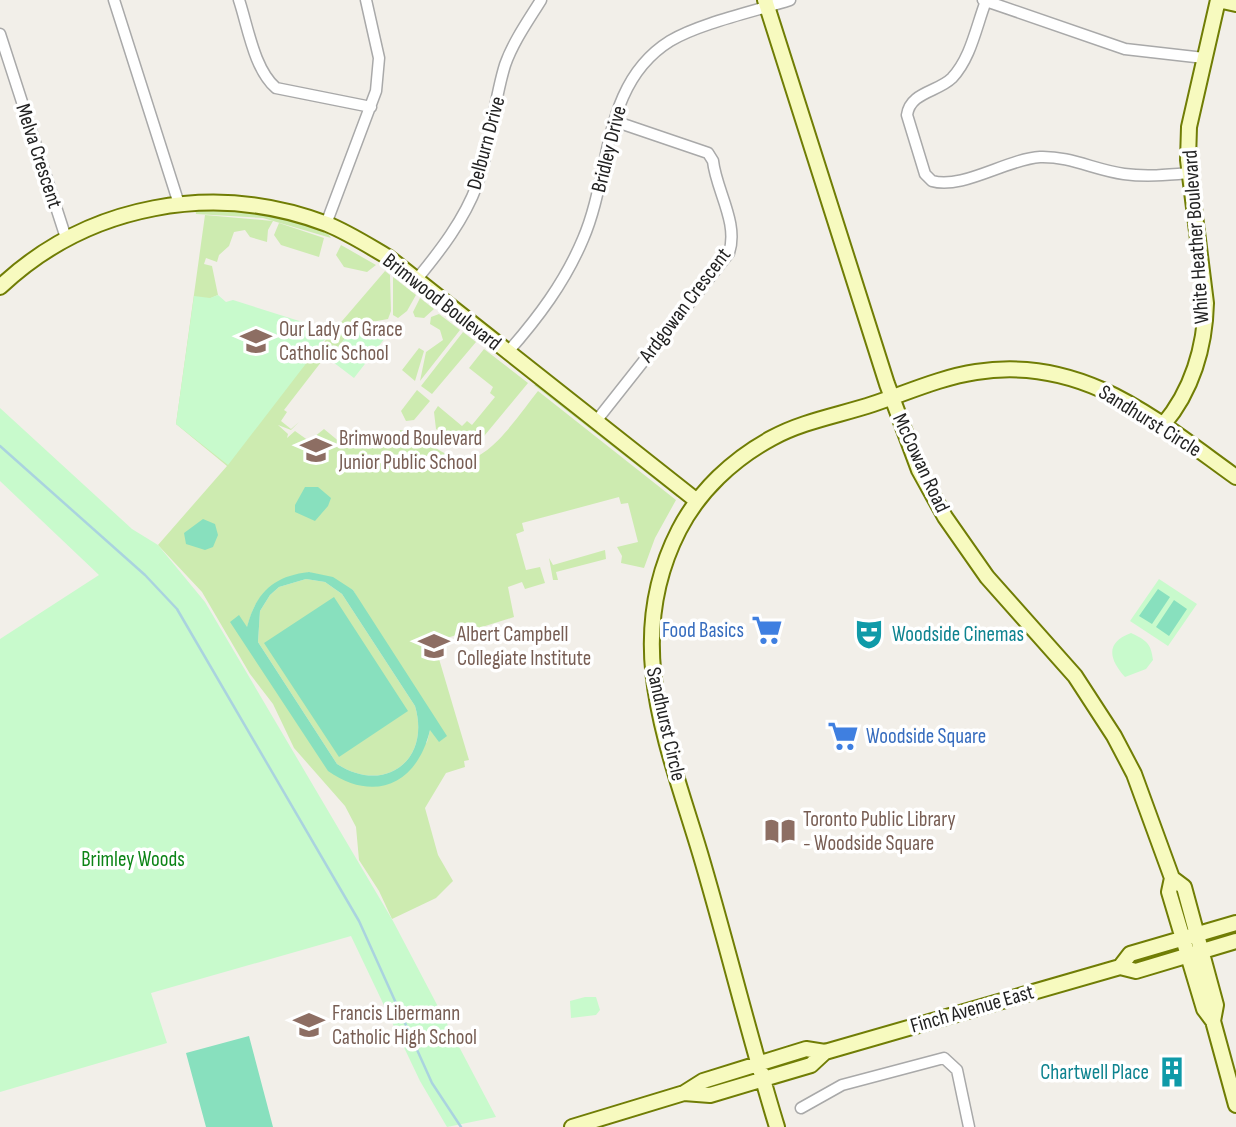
<svg xmlns="http://www.w3.org/2000/svg" width="1236" height="1127" viewBox="0 0 1236 1127" font-family="'Sofia Sans Condensed',sans-serif">
<style>
.grass{fill:#cdebb0;fill-rule:evenodd}
.park{fill:#c8facc}
.pitch{fill:#88e0be;fill-rule:evenodd}
.lines{fill:none;stroke-linecap:round;stroke-linejoin:round}
.stream{stroke:#aad3df;stroke-width:2.5}
.street-casing{stroke:#a9a9a9;stroke-width:13}
.secondary-casing{stroke:#707d05;stroke-width:18}
.street{stroke:#fff;stroke-width:10}
.secondary{stroke:#f7fabf;stroke-width:14}
.labels{text-anchor:middle;dominant-baseline:central;stroke-width:7;stroke-linejoin:round;paint-order:stroke}
.street-label{font-size:21px;fill:#222;stroke:#fff}
.education-label{font-size:21px;fill:#785e54;stroke:#fff;text-anchor:start}
.shop-label{font-size:21px;fill:#366cbe;stroke:#fff;text-anchor:end}
.culture-label{font-size:21px;fill:#0d838f;stroke:#fff;text-anchor:start}
.park-label{font-size:21px;fill:#0c8416;stroke:#fff}
</style>
<rect width="100%" height="100%" fill="#f2efe9"/>
<path class="grass" d="M195,209C221,210 319,214 331,238L263,218L196,214Z
M205,215L273,221L268,230L267,242L250,237L245,230L234,232L229,246L219,255L217,262L206,258L204,264L212,266L218,295L211,298L294,377L385,271L390,275L391,311L388,319L366,323L360,319L329,359L325,357L284,410L287,412L281,421L291,429L299,422L291,430L278,425L288,434L287,438L295,431L309,441L324,429L341,443L346,437L368,449L385,439L388,443L394,435L400,434V430C423,433 436,453 458,459C486,468 522,410 538,391L676,500L655,538L644,568L621,563L622,556L617,547L638,542L628,503L621,504L619,497L522,523L524,531L516,534L526,570L540,567L545,583L525,589L522,582L508,587L514,617L434,642L469,760L464,761L465,767L446,773L425,808L438,855L453,881L436,898L392,919L379,891L359,860L356,827L345,806L294,748L273,704L250,674L202,592L158,545L227,466L176,424ZM309,572L353,590L430,730L427,742L382,785L328,770L247,628C257,588 273,586 309,572Z
M279,223L324,238L319,257L281,245L274,235Z
M341,245L376,265L367,272L344,267L336,255Z
M393,277L416,295L407,311L398,318L393,315Z
M423,292L465,325L462,329L421,296Z
M420,298L434,309L424,318L415,317L413,312Z
M439,314L460,330L420,381L426,352L443,340L440,330L430,324L431,317Z
M463,332L476,342L432,394L421,386Z
M419,348L424,351L415,381L402,370Z
M484,349L528,383L480,441L463,447L436,429L434,412L438,406L462,426L467,421L472,425L495,397L490,393L493,387L469,368Z
M541,384L680,494L677,497L534,385Z
M417,390L430,401L414,420L406,421L401,411Z
M605,550L606,559L556,572L558,580H553L549,558L553,565Z
M306,579L325,582L342,594L415,706C431,760 385,795 337,764L258,642L260,611L270,595L279,587Z"/>
<path class="park" d="M218,295L226,302L233,300L331,331L228,465L176,424L194,296L210,298Z
M360,319L385,338L354,378L329,359Z
M0,408L132,529L158,545L205,602L393,921L496,1117L447,1127L420,1081L351,936L151,993L167,1043L0,1092V639L99,575L0,481Z
M1159,579L1197,604L1168,646L1130,621Z
M1131,633C1146,640 1151,643 1153,660L1146,669L1125,677C1110,660 1104,643 1131,633Z
M585,997H596L600,1010L596,1015L571,1018L570,1001Z"/>
<path class="pitch" d="M305,487H318L331,498L328,506L315,521L295,512V505Z
M203,519L215,524L218,535L213,547L205,550L186,544L184,533Z
M309,572L333,577L353,590L447,736L439,742L430,730C417,785 374,803 328,771L230,622L239,615L247,627C256,593 273,576 309,572ZM306,579L325,582L342,594L415,706C431,760 385,795 337,764L258,642L260,611L270,595L279,587Z
M1158,589L1170,597L1152,624L1139,616Z
M334,597L408,711L339,757L264,643Z
M1174,600L1187,609L1169,636L1156,627Z
M249,1036L273,1127H206L186,1053Z"/>
<g class="lines">
<path class="stream" d="M0,446L145,575L177,609L359,921L432,1083L461,1127"/>
<g class="street-casing">
<path id="street" d="M114,0L179,204
M239,0C248,27 254,69 276,88L371,107
M983,0L1125,49L1204,58
M986,1C976,27 971,58 952,78C938,92 910,92 907,115L925,174L932,181C962,190 1007,159 1040,157C1070,156 1095,170 1124,174C1146,177 1167,175 1188,173
M0,34L66,238
M326,224L376,91L379,58L366,0
M417,279C440,251 464,220 477,185C491,146 493,104 505,65C513,42 528,21 541,0
M507,353C538,318 565,282 583,239C612,172 601,84 670,41C700,23 756,11 790,0
M597,420L729,253C739,223 716,190 713,161L708,153L614,121
M801,1108L842,1085L944,1058L957,1070L969,1127"/>
</g>
<g class="secondary-casing">
<path id="secondary" d="M765,0L887,384L919,470L945,517L987,577L1075,676L1114,736L1134,774L1172,878L1184,887L1216,1005L1213,1021
M1218,0L1236,4
M0,287C88,204 214,181 327,224C349,233 369,246 388,257L697,501
M1163,425C1192,391 1205,347 1206,303L1188,160L1189,127L1218,0
M1172,878L1169,892L1204,1009L1213,1021L1236,1105
M1120,967L1130,954L1236,923
M684,1093L710,1095L811,1065L825,1052
M572,1127L684,1093L703,1081L806,1049L825,1052L1120,967L1136,971L1236,941
M777,1127C749,1036 727,944 700,853C667,743 622,641 679,530C699,491 733,459 772,438C803,421 840,415 873,404C906,393 942,377 976,372C1083,355 1155,419 1236,477"/>
</g>
<use href="#street" class="street"/>
<use href="#secondary" class="secondary"/>
</g>
<defs>
<g id="school-bare" transform="scale(2.415)"><path d="M0-5L7-2L0 1L-7-2ZM-4 1L0 2.5L4 1V4Q0 6-4 4Z" fill="#8d6e63" stroke="#fff" stroke-width="2.5" paint-order="stroke"/></g>
<g id="supermarket-bare" transform="scale(2.415)"><path d="M-6-5.5h2.5l.6 2H6L4.5 2H-2.5L-4.4-4H-6ZM-1.5 3.2a1.3 1.3 0 1 0 .1 0ZM3 3.2a1.3 1.3 0 1 0 .1 0Z" fill="#3f7fe0" stroke="#fff" stroke-width="2.5" paint-order="stroke"/></g>
<g id="theatre-bare" transform="scale(2.415)"><path d="M-5-5.5Q0-4 5-5.5V0Q5 5 0 6Q-5 5-5 0ZM-3.3-2.5H-1v1.5H-3.3ZM1-2.5H3.3v1.5H1ZM-2.8 1Q0 5.5 2.8 1Z" fill="#0f9aa8" stroke="#fff" stroke-width="2.5" paint-order="stroke"/></g>
<g id="library-bare" transform="scale(2.415)"><path d="M-6-4Q-3-5.5-.7-3.5V5Q-3 3-6 4ZM6-4Q3-5.5 .7-3.5V5Q3 3 6 4Z" fill="#8d6e63" stroke="#fff" stroke-width="2.5" paint-order="stroke"/></g>
<g id="building-bare" transform="scale(2.415)"><path d="M-4-6H4V6H1V3H-1V6H-4ZM-2.5-4.3h1.7v1.8h-1.7ZM.8-4.3h1.7v1.8H.8ZM-2.5-1h1.7V.8h-1.7ZM.8-1h1.7V.8H.8Z" fill="#0f9aa8" stroke="#fff" stroke-width="2.5" paint-order="stroke"/></g>
</defs>
<g fill-rule="evenodd">
<use href="#school-bare" x="256" y="341"/>
<use href="#school-bare" x="316" y="450"/>
<use href="#supermarket-bare" x="767" y="630"/>
<use href="#theatre-bare" x="869" y="634"/>
<use href="#school-bare" x="434" y="646"/>
<use href="#supermarket-bare" x="843" y="736"/>
<use href="#library-bare" x="780" y="831"/>
<use href="#school-bare" x="309" y="1025"/>
<use href="#building-bare" x="1172" y="1072"/>
</g>
<g class="labels">
<g class="street-label">
<text transform="translate(486 143) rotate(-75)">Delburn Drive</text>
<text transform="translate(609 149) rotate(-76)">Bridley Drive</text>
<text transform="translate(39 156) rotate(72)">Melva Crescent</text>
<text transform="translate(1196 237) rotate(-94)">White Heather Boulevard</text>
<text transform="translate(442 302) rotate(38)">Brimwood Boulevard</text>
<text transform="translate(685 305) rotate(-53)">Ardgowan Crescent</text>
<text transform="translate(1150 421) rotate(32)">Sandhurst Circle</text>
<text transform="translate(921 463) rotate(65)">McCowan Road</text>
<text transform="translate(666 724) rotate(77)">Sandhurst Circle</text>
<text transform="translate(972 1009) rotate(-16)">Finch Avenue East</text>
</g>
<g class="education-label">
<text x="279" y="329">Our Lady of Grace<tspan x="279" dy="24">Catholic School</tspan></text>
<text x="339" y="438">Brimwood Boulevard<tspan x="339" dy="24">Junior Public School</tspan></text>
<text x="457" y="634">Albert Campbell<tspan x="457" dy="24">Collegiate Institute</tspan></text>
<text x="803" y="819">Toronto Public Library<tspan x="803" dy="24">- Woodside Square</tspan></text>
<text x="332" y="1013">Francis Libermann<tspan x="332" dy="24">Catholic High School</tspan></text>
</g>
<g class="shop-label">
<text x="744" y="630">Food Basics</text>
<text x="866" y="736" text-anchor="start">Woodside Square</text>
</g>
<g class="culture-label">
<text x="892" y="634">Woodside Cinemas</text>
<text x="1149" y="1072" text-anchor="end">Chartwell Place</text>
</g>
<g class="park-label">
<text x="133" y="859">Brimley Woods</text>
</g>
</g>
</svg>
